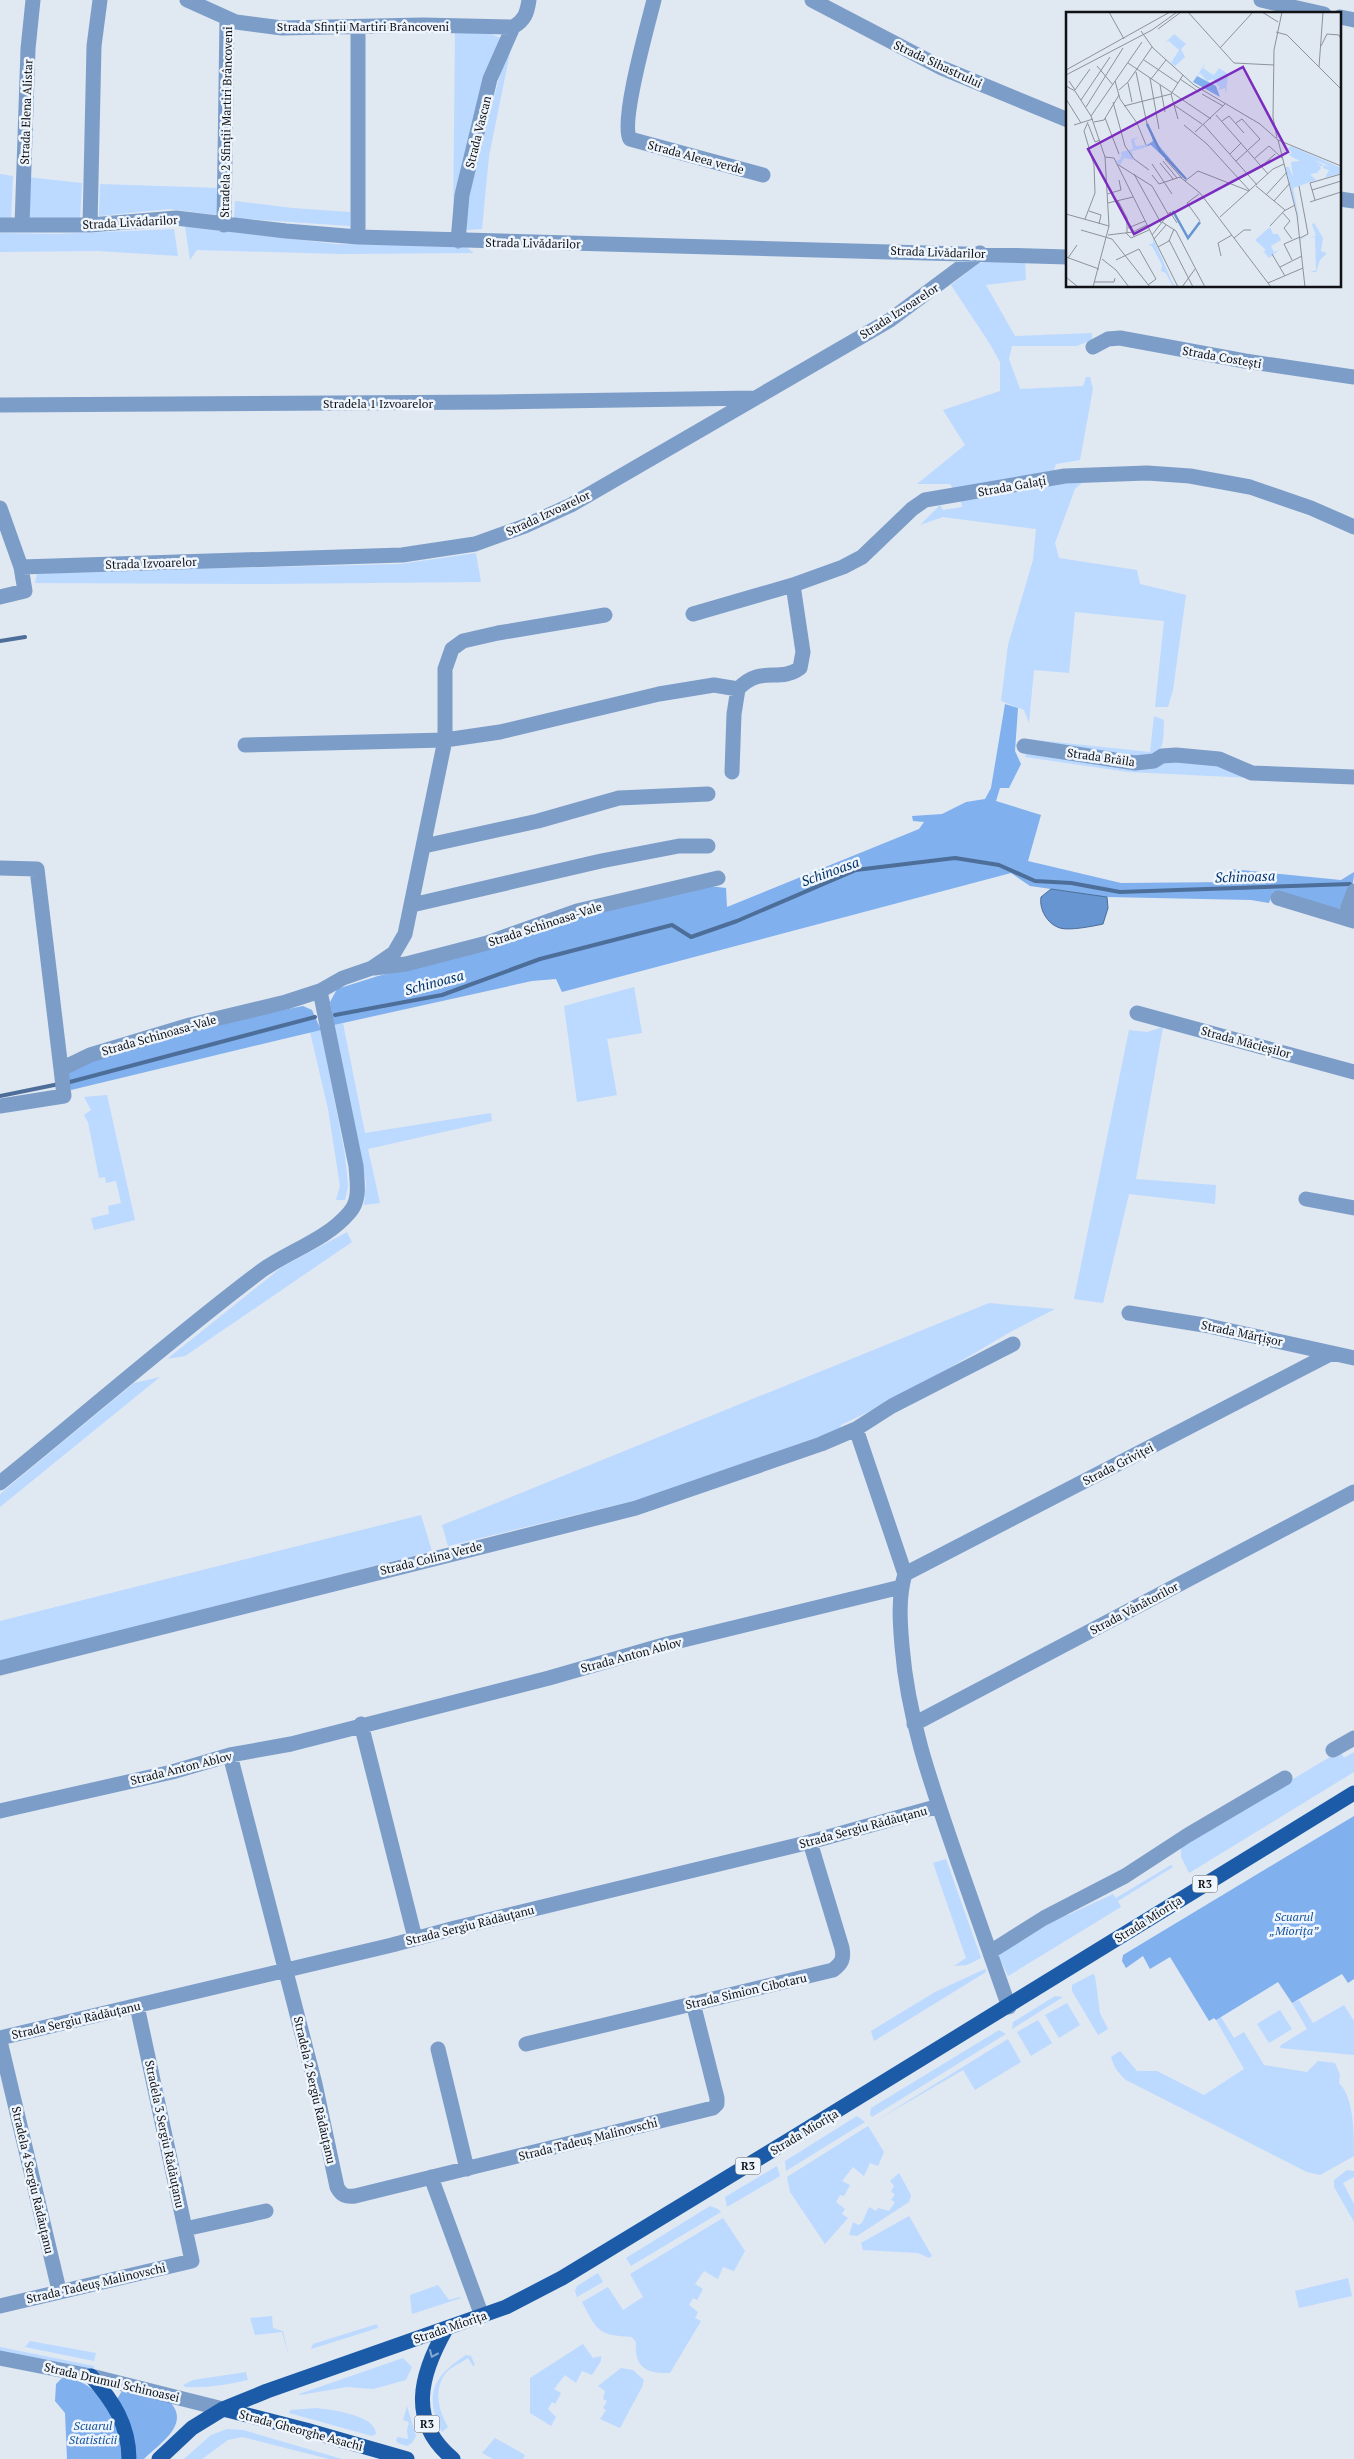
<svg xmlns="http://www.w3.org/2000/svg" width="1354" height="2459" viewBox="0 0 1354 2459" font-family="'PT Serif',serif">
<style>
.green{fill:#bcd9ff}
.forest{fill:#81b0ee}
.water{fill:#6795d1;stroke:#4d6e99}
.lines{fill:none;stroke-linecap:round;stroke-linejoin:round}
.stream{stroke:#4d6e99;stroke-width:4}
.minor{stroke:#7c9dc8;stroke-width:15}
.major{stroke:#1b5ba8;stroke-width:15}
.oneway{stroke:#84a8d2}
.labels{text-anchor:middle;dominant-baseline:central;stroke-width:5;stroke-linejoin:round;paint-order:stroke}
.shield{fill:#eef5fd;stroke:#53565b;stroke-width:1}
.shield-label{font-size:11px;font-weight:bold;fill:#101216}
.street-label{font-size:12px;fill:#101216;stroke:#eef5fd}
.park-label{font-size:12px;font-style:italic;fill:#15529b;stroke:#eef5fd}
.water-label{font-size:14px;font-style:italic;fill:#003066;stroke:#eef5fd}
.inset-river{fill:none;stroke:#6795d1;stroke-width:2.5}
.inset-road{fill:none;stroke:#8d929a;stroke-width:1}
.view{fill:#7b2cbf;fill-opacity:0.15;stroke:#7b2cbf;stroke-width:2.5}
.inset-edge{fill:none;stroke:#101216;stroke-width:2.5}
</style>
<rect width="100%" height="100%" fill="#e0e8f2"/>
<path class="green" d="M455,32L491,34L503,39L453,227Z
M513,38L489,156L482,229L467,230L464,220L471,184L501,71Z
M0,174L13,176L11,219H0Z
M27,177L82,183L80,219H26Z
M100,184L219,188L217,215L170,209L99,216Z
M235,201L292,208L350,212V226L234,218Z
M185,226L336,244L465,246L474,253L341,254L197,250L190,260Z
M174,229L178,256L98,251L0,252V233L57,234Z
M991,261L1025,263L1026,280L986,285L1015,336L1092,333V340L1077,346H1012L1009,359L1020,389L1083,386L1086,377H1090L1093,389L1080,460L1056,464L1052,476L954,490L950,484H917L965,445L943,410L1000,391V362L990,344L951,285L979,263Z
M1085,480L1075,489L1055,543L1059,558L1137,570L1140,584L1186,595L1173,690L1168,707H1155L1164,621L1075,612L1069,673L1034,670L1029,723L1024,710L1001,701L1008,645L1033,560L1036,529L943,517L920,525L940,505L943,510L962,507L961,500Z
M476,553L481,582L265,584L35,583L37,574L57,572L400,564Z
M1154,716L1164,720C1163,738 1166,747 1151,758L1027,739L1150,752Z
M1027,751L1217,764L1252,778L1128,772L1025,757Z
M634,987L642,1033L607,1039L617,1095L577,1102L564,1006Z
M343,1023L365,1133L491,1113L492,1121L368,1149L380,1203L364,1205L366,1182L334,1025Z
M1163,1027L1136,1179L1216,1185L1215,1204L1129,1194L1103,1303L1074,1299L1129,1030L1147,1032Z
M321,1030L345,1155L348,1186L345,1200H336L340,1186L328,1109L310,1032Z
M107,1095L135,1220L94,1230L91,1218L109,1214L108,1206L121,1203L116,1181L106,1183L105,1177L99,1178L88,1122L84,1115L91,1110L84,1097Z
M347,1232L352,1242L185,1356L167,1359L282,1267Z
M989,1303L1055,1309L1012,1331L905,1394L841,1425L840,1429L653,1496L448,1546L442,1525Z
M160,1377L0,1507V1494L134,1383Z
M421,1515L432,1551L0,1661V1621Z
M1340,1751L1344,1758L1354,1752V1772L1189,1873L1181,1857V1846Z
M946,1859L981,1958L967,1965L954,1966L966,1958L933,1863Z
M1171,1865L1173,1867L1118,1901L1121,1907L1008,1976L997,1952L1016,1939L1023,1940L1066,1913L1068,1915L1113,1894L1116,1898Z
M985,1969L986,1972L874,2041L871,2031L935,1992Z
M1093,1974L1095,1976L1100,2013L1108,2029L1098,2035L1072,1991V1985Z
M1055,1996L1063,1997L1012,2029L1013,2022Z
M1299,2000L1313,2023L1344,2005L1354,2021V2055L1280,2048L1281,2045L1307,2029L1292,2003Z
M1067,2003L1080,2025L1059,2038L1045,2015Z
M1280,2010L1292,2029L1269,2043L1257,2024Z
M1221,2017L1234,2038L1244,2032L1264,2065L1307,2072L1318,2061L1335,2063L1340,2075L1339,2083C1354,2098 1354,2132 1354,2156L1320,2175L1307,2172L1126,2080C1118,2073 1114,2067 1111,2057L1120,2051L1137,2071H1157L1204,2095L1244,2069L1216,2020Z
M1038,2020L1052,2043L1031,2056L1017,2032Z
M999,2030L1006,2034L872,2117L870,2114L871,2108Z
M1008,2039L1021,2062L975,2090L963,2070L877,2120Z
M857,2116L865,2122L786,2171L785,2161Z
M868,2126L884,2152L878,2166L870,2163L864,2176L853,2167L842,2181L850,2185L844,2196L840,2195L836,2202L845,2209L842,2214L848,2218L825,2244L790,2192L787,2177Z
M777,2166L780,2176L727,2207L725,2197Z
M1347,2170L1354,2171V2177L1343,2183L1354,2204V2222L1334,2187V2180Z
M899,2173L911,2195L909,2202L857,2236L849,2235L853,2222L858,2225L862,2223L869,2207L876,2211L878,2208L889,2211L895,2202L891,2200L895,2194L891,2192L894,2186L890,2181Z
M710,2206L718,2209L721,2212L631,2266L626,2258Z
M909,2216L932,2256L929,2258L918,2253L863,2250L861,2243Z
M723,2218L745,2251L734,2271L723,2267L718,2279L704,2271L695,2284L703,2289L697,2300L693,2298L689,2305L698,2312L695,2318L701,2321L670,2373C646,2374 634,2367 636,2342L632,2337C598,2335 598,2332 582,2302L608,2287L623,2310L643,2297L630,2274Z
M598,2273L603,2282L577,2297L575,2291L577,2286Z
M1348,2278L1352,2296L1299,2308L1295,2291Z
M438,2285L449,2300L460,2297L461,2298L412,2314L410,2295Z
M272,2316L273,2328L283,2331L289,2357L282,2332L255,2335L250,2318Z
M377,2324L378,2328L311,2349L313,2344Z
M30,2341L96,2353L94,2361L25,2347Z
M583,2344L593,2358L601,2356V2361L592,2375L582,2371L576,2383L565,2375L554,2389L561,2393L555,2404L552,2402L548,2409L556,2417L551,2426L530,2413V2378Z
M0,2347L94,2366V2372L0,2352Z
M466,2355L471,2356L475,2365L473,2366L468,2358C461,2363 450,2367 445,2374C433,2391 439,2411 448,2427L442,2432C423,2394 434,2376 466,2355Z
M403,2358L412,2367L406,2380L373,2389L347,2387L300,2395L299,2394Z
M621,2368L633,2370L644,2380L642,2387L620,2428L600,2419L606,2410L603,2408L607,2401L603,2399L605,2391L598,2386Z
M246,2372L248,2380C226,2385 207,2388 185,2387L183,2385L193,2380Z
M407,2406L416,2436L412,2443L407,2446L398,2443L396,2440L398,2437L408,2439L407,2430L409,2422L403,2420Z
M317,2408C332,2410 376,2415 376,2434L372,2436L289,2413L290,2410Z
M227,2429L243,2430L342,2459H329L242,2437L228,2440L202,2459H184L211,2435Z
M495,2438L525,2455L523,2459H493L482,2453Z"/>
<path class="forest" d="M1005,704L1018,708L1015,751L1021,764L1009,788H1000L996,801L1041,815L1028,861L1121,883L1230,882L1231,869L1341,880L1354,872C1354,888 1348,898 1338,910L1273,892L1269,903L1251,900L1107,897L1030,886L1011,873L562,992L556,979L532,981L334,1025L330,1002L337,989L378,976L446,959L573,919L709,886L726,888L727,907L919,829L924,822L913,821L912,816L942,814L966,802L985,799L991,788Z
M303,1006L312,1010L321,1030L71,1090L66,1076L74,1067L225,1022Z
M1354,1816V1979L1348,1983L1342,1974L1292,2003L1278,1982L1216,2020L1214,2018L1209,2021L1170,1957L1150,1969L1143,1956L1126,1968L1122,1961L1123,1955Z
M62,2378C85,2376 108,2401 116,2420C121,2431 121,2447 123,2459H67L65,2413L55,2401L56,2384Z
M122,2391L171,2403C190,2425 159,2444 144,2459H137L135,2457L117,2399Z"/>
<path class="water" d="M1051,889L1107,897L1108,908L1103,924C1094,926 1069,931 1060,928C1047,924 1039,909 1041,897Z"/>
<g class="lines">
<path class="stream" d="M0,641L25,637
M335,1015L442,995L540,959L672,925L691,937L737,921L856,870L955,858L999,865L1035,881L1071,883L1120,892L1350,884
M66,1083L315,1017
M0,1096L59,1084"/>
<path class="minor" d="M187,0L236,22L282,28L423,25L513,27
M654,0C648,24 620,122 630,139L763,175
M812,0L942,68L1068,120
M1261,0L1324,14
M1340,17L1354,20
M513,27C525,20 527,13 529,0
M1340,199L1354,201
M0,225H90L176,218L286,231L358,237L1068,257
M22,225L28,49L33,0
M90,225L94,46L100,0
M224,225L227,19
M358,237V27
M458,241L462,195L490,79L513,27
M1093,347L1108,339L1120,338L1245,361L1354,377
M0,405L497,402L754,398
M0,508L21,567L25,591L0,597
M21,567L402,555L475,544L525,526L571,505L890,320L980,253
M693,614L793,585L843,567L862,557L912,509L925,500L1065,476L1147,473L1190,476L1250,487L1311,508L1354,527
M245,745L445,740L500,732L659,694L714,685L738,689
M1024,746L1135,763L1154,761L1162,756L1176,755L1219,759L1252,773L1354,777
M732,772L734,714L738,689C762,664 778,684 800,668L803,652L793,585
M424,846L538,821L619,798L708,794
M0,868L37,869L61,1069
M1278,898L1354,921
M412,905L601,861L679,846H708
M1344,918L1354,891
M374,968L406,964L487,943L577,911L718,878
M1137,1013L1354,1072
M0,1106L64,1096L61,1069L90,1055L190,1025L286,1002L320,991L343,978L372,968L394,953L405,934L445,740V669L452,649L463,641L498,633L605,615
M1306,1199L1354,1208
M1129,1313L1204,1325L1354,1358
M856,1429L905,1574C898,1597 900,1623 902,1646C908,1721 933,1789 957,1859C975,1909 992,1958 1009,2007
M0,1483C87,1413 172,1338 261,1271C289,1251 326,1240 349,1213C361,1200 357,1182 356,1166L320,991
M905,1574L1332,1353
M0,1668L636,1508L821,1444L856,1429L892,1406L1013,1344
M361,1724L415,1938
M914,1724L1354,1492
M1333,1750L1354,1738
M230,1755L315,2084L337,2187C342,2196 346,2197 355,2196L713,2108L717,2104V2098L693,2003
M0,1811L172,1772L230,1755L291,1744L549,1678L667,1644L901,1587
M990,1952L1044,1918L1125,1876L1188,1835L1285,1778
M0,2038L392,1945L455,1928L810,1842L939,1806
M0,2041L59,2290
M526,2044L833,1970C842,1963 844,1959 842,1948L810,1842
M438,2049L467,2169
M431,2177L482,2316
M185,2229L266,2211
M0,2306L192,2261L137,2006
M0,2358L91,2376L223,2409"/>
<path class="major" d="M446,2329C420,2375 407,2421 453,2459
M91,2376C113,2401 129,2425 129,2459
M223,2409L306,2430L407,2459
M159,2459L192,2428L223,2409L267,2391L506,2307L562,2278C827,2118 1090,1955 1354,1793"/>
</g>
<defs><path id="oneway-chevron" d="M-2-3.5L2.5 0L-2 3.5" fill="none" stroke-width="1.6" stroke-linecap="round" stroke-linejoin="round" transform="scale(1.25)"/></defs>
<use class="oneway" href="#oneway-chevron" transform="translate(433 2354) rotate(114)"/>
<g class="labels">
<g class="shield">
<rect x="1192.5" y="1875.5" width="25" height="17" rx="4"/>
<rect x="735.5" y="2157.5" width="25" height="17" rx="4"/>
<rect x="414.5" y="2415.5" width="25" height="17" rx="4"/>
</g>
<g class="shield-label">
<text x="1205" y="1884">R3</text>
<text x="748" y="2166">R3</text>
<text x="427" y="2424">R3</text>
</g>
<g class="street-label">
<text x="363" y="26">Strada Sfinții Martiri Brâncoveni</text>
<text transform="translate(938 64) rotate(25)">Strada Sihastrului</text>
<text transform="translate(26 112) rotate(-88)">Strada Elena Alistar</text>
<text transform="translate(226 122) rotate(-89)">Stradela 2 Sfinții Martiri Brâncoveni</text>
<text transform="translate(478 132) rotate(-76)">Strada Vascan</text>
<text transform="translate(696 157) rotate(15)">Strada Aleea verde</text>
<text transform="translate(130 222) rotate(-3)">Strada Livădarilor</text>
<text transform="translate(533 243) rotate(1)">Strada Livădarilor</text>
<text transform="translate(938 252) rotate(2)">Strada Livădarilor</text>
<text transform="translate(899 311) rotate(-33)">Strada Izvoarelor</text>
<text transform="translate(1222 357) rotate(10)">Strada Costești</text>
<text x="378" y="403">Stradela 1 Izvoarelor</text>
<text transform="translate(1012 486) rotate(-10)">Strada Galați</text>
<text transform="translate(548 513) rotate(-25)">Strada Izvoarelor</text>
<text transform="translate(151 563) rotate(-2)">Strada Izvoarelor</text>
<text transform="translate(1101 757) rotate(8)">Strada Brăila</text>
<text transform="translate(545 924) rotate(-18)">Strada Schinoasa-Vale</text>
<text transform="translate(159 1035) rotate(-16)">Strada Schinoasa-Vale</text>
<text transform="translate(1246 1042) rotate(15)">Strada Măcieșilor</text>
<text transform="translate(1242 1333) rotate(12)">Strada Mărțișor</text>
<text transform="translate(1118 1464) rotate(-27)">Strada Griviței</text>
<text transform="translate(431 1558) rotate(-14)">Strada Colina Verde</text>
<text transform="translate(1134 1608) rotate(-28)">Strada Vânătorilor</text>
<text transform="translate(631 1655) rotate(-15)">Strada Anton Ablov</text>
<text transform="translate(181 1768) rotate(-14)">Strada Anton Ablov</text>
<text transform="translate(863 1827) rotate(-15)">Strada Sergiu Rădăuțanu</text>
<text transform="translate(1148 1919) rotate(-32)">Strada Miorița</text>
<text transform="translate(470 1925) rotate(-14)">Strada Sergiu Rădăuțanu</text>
<text transform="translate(746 1991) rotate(-13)">Strada Simion Cibotaru</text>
<text transform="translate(76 2020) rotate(-13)">Strada Sergiu Rădăuțanu</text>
<text transform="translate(315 2090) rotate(77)">Stradela 2 Sergiu Rădăuțanu</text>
<text transform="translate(804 2132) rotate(-31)">Strada Miorița</text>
<text transform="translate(165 2134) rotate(78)">Stradela 3 Sergiu Rădăuțanu</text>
<text transform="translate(588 2139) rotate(-14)">Strada Tadeuș Malinovschi</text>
<text transform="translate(33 2180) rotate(77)">Stradela 4 Sergiu Rădăuțanu</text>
<text transform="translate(96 2283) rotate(-13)">Strada Tadeuș Malinovschi</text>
<text transform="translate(450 2327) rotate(-19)">Strada Miorița</text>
<text transform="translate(112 2382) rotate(13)">Strada Drumul Schinoasei</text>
<text transform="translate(301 2430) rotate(15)">Strada Gheorghe Asachi</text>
</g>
<g class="park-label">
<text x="1294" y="1916">Scuarul<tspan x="1294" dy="14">„Miorița”</tspan></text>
<text x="93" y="2425">Scuarul<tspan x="93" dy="14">Statisticii</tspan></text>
</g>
<g class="water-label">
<text transform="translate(830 871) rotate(-20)">Schinoasa</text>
<text transform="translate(1245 876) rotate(-2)">Schinoasa</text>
<text transform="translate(434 982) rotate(-15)">Schinoasa</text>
</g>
</g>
<g transform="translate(1066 12)">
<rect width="275" height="275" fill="#e0e8f2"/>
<path d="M108,22L120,32L115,37L119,45L109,54L105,51L113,38L103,29L99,31ZM140,50L137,56L144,61L148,63L153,56L162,62L160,83L159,76L153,78L154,71L153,75L147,67L141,69L134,61L131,64ZM73,125L68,128L70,134L79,133L78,136L66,139L67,148L58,146L54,153L50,149L55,147L52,142L56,146L55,140L67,137L65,127ZM225,134L275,156V161L259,166L263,158L257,156L258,153L266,155L249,148L257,153L256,155L251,151L255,156L251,161L244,162L250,168L227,176L234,212L219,155H223L227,165L225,150L234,149L223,143L226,140L221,137ZM248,211L257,226L255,239L261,241L254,248L250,260H244L250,258L249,225L235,226V233L234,227L250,224L246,212ZM204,215L207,222H212L217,232L215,228L205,234L208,240L214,237L203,246L198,240L192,244L200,238L189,228ZM87,226L107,272L112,275H107L100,261L95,259L96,253L86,234L82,233L87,231Z" fill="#bcd9ff"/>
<path d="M131,64L150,74L154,85L127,70ZM80,107L89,129L121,167L85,133L78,135L87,129Z" fill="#81b0ee"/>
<path class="inset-river" d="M81,112L94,139L120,167M107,199L122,226L134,210"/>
<path class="inset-road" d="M43,0L58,27M122,0L168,51L208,53M196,0L212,10M92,17L115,0M75,19L87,36L128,73L194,112L212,128L275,154M210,20L221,23L275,77M255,34L261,22L273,23L275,27M154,36L187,0M78,48L112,71M62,51L145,107M31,54L47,73M253,55L257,0M0,58L104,0M70,60L81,112M0,63L86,18L111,0M84,66L93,117M85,67L100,48M114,67L133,80M3,69L9,78L24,57M49,69L54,87L71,111L80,133M62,71L66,90M94,73L99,100M0,74L9,79L25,104L39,145L43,214L27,275M53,78L62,70L86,35M105,82L112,107M136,82L157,94M0,87L15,111M15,88L44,45M47,90L59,134L68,147L83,158M108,93L136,112M58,94L105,82L117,63M20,95L57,36M150,103L202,162M25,104L76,30M39,106L53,142M156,109L163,104L178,121M28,110L38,108L53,83M22,112L29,130L34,128M137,112L191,173M8,113L27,107M118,113L141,132L184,179M129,120L160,91M211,126L207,105L208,38L216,0M212,128L231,203L239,275M164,142L175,131M39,145L48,146L112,275M189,146L203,134L216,146M99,147L116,166M97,149L111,166M170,149L194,127L176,107L170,111M94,151L107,167M51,152L86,174L102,202M86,152L106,182M196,154L209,142M68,162L95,211M86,163L93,172L114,165L134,181L205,275M119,169L132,159L183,179M190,174L219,198M233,174L242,222L234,226M246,178L275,169M41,182L55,178L53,168M133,182L121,191L134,209M200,183L221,160M249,188L244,171L275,162M52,189L61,206V221M208,189L224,171M244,190L275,180M42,191L67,185M23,199L35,203L33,212M216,200L224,209L218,216L226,227M0,202L43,214M154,205L207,157L218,152M19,207L29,181L28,153L18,119L22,110M96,210L110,219L139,275M204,214L218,199L229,193M62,216L79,209M15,218L46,227L84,275M60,221L65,226L83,218M42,223L67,220L81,213M86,223L104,200L111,211M168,226L178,218H185M88,227L100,213M103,228L127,275M92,235L103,229L108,217M206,242L219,264M155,244L152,231L166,223M0,245L33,257M2,246L11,233M36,247L50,258L63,275M50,248L73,237L90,267L82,273M226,248L218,232L234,225M214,255L236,244M0,265L12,275M28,270H48L49,266M202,271L237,256M116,275L129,257"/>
<path class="view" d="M177,55L222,140L68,222L22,137Z"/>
<rect width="275" height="275" class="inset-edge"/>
</g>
</svg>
